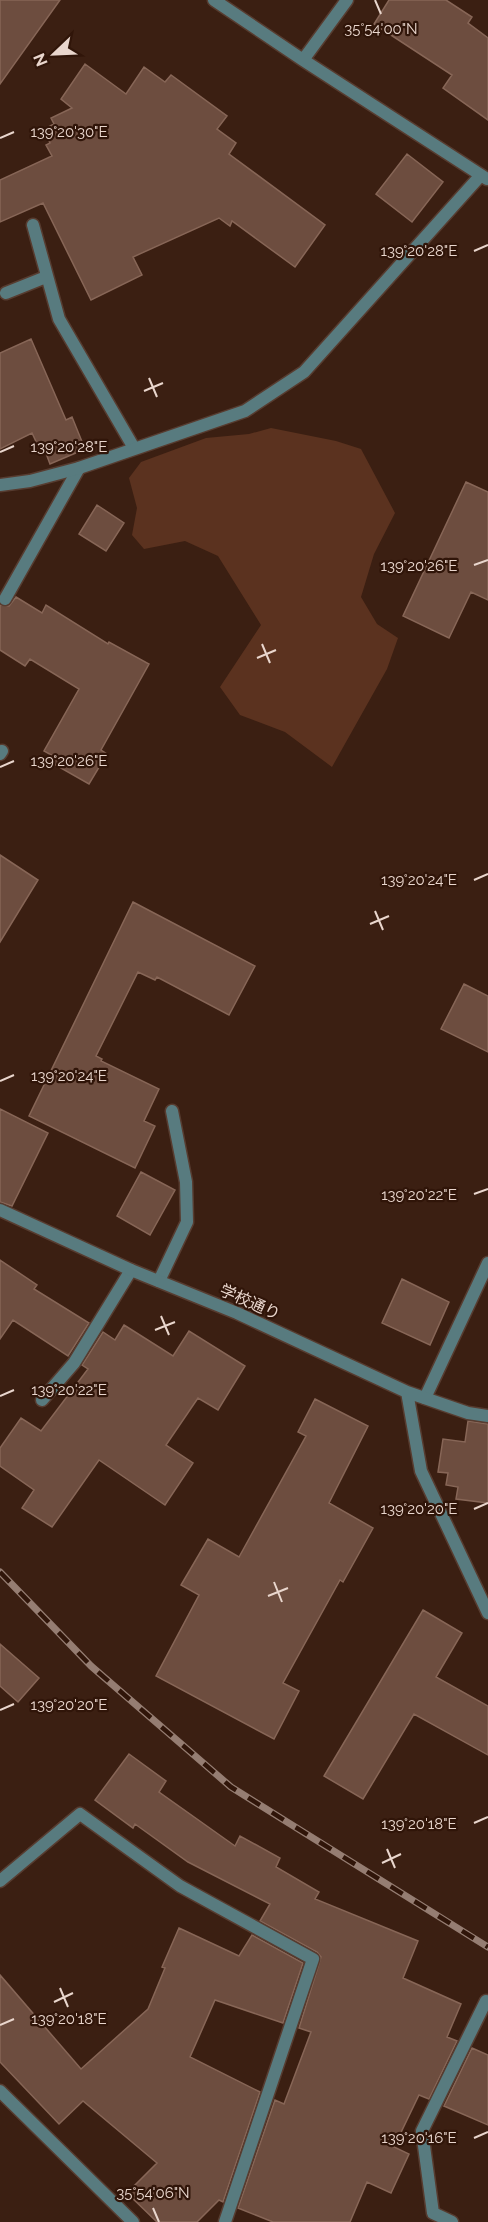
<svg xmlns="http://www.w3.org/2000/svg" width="488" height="2222" viewBox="0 0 488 2222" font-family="Raleway,'Noto Sans JP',sans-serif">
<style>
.green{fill:#5b321f}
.building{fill:#6d4d3f;stroke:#876657;stroke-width:1.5}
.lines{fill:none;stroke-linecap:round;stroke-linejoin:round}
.service-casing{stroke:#573c30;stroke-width:15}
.minor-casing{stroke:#573c30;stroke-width:15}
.service{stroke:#587b7f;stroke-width:12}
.minor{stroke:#587b7f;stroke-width:12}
.rail-casing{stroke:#957d72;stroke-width:7}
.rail{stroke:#301509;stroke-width:4.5;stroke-dasharray:14;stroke-linecap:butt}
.ticks{fill:none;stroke:#e9d6cd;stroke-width:2}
.labels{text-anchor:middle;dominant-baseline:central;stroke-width:4.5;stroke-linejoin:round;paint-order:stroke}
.street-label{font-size:16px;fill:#e9d6cd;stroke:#301509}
.ticks-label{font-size:15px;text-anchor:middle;fill:#e9d6cd;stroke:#301509;stroke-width:4.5;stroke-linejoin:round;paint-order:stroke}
</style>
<rect width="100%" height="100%" fill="#3b1f12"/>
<path class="green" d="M271,428L336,441L361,449L395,513L374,554L361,597L377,624L398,638L387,669L332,767L285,732L240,715L220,687L261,625L218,556L185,541L144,549L132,535L137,508L129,478L141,462L206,438L249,434Z"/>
<path class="building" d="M0,0H60L0,84Z
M389,0H446L472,17L468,23L488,38V120L443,88L452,75L374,24Z
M85,64L126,94L144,67L165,82L171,75L227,116L217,129L236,143L229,154L325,225L295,267L232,221L230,226L219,218L133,257L142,275L91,300L43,203L0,222V180L52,156L46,145L50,143L44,129L54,124L51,118L72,108L61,99Z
M407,154L443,182L412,222L376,194Z
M31,339L66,420L72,417L85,449L50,464L44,448L40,450L32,433L0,449V353Z
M466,482L488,492V600L471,592L449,638L403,616Z
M97,505L124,523L106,551L79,534Z
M16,597L42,613L46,605L108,644L109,642L149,664L101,750L107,754L89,784L52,763L55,757L44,751L79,689L30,659L25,666L0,650V605L9,606Z
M0,855L38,880L0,942Z
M133,902L255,966L229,1015L157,977L155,980L138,972L96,1056L102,1059L101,1061L159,1089L144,1121L155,1126L135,1168L29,1116Z
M464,984L488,996V1052L441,1029Z
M0,1109L48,1133L12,1206L0,1202Z
M141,1172L175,1190L150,1235L117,1216Z
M0,1260L37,1285L34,1289L89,1323L68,1356L13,1320L0,1339Z
M402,1279L449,1302L430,1345L382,1323Z
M124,1325L173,1356L189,1331L245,1366L218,1410L198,1398L166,1445L193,1463L165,1505L99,1460L52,1527L22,1508L34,1490L0,1466V1448L21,1418L41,1431L88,1369L82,1365L103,1332L115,1340Z
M315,1399L368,1426L329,1503L373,1528L343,1582L340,1580L283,1683L299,1691L274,1739L156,1676L199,1595L181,1585L208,1539L239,1557L306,1436L298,1432Z
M468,1421L488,1424V1503L456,1499L458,1487L446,1485L448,1473L438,1472L443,1439L465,1442Z
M423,1610L462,1633L436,1677L488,1706V1755L414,1714L363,1799L324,1776Z
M0,1644L39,1678L18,1702L0,1686Z
M129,1754L166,1781L159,1792L235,1846L240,1836L280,1858L276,1867L319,1892L315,1899L418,1941L403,1978L461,2004L447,2037L457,2041L429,2099L419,2095L394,2147L409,2154L391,2193L367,2182L350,2222H273L238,2208L275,2100L284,2104L311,2032L299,2028L321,1957L317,1952L260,1921L270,1904L188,1862L135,1824L133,1828L95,1800Z
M179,1928L239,1956L252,1935L303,1963L283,2023L215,2000L190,2057L260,2092L223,2202L219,2200L197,2222H157L127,2193L157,2163L83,2101L59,2124L0,2062V1975L81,2069L148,2009L165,1968L162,1967Z
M472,2048L488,2055V2125L444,2106Z"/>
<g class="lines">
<g class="service-casing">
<path id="service" d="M33,225L59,319L134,448
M6,293L46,277
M5,599L79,468
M0,754L2,751
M159,1281L187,1222L186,1182L172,1111
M425,1398L488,1263
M42,1400L74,1363L131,1270"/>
</g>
<g class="minor-casing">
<path id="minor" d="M214,0L303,60L487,179
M303,60L347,0
M0,485L30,481L79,468L245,411L304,372L481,175
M0,1210L131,1270L237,1313L407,1392L468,1413L488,1416
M407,1392L421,1471L488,1613
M0,1881L80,1814L180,1886L313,1959L225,2222
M0,2091L133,2222
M452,2222L433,2213L422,2131L486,2001L488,2002"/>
</g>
<use href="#service" class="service"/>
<use href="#minor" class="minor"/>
<g class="rail-casing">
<path id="rail" d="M0,1572L91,1666L231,1787L488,1947"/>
</g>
<use href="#rail" class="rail"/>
</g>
<path class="ticks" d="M375,0L381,14M0,138L14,132M474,251L488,245M149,378L157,397M144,391L163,383M0,452L14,446M474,565L488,560M262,644L270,663M257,658L276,650M0,767L14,761M474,880L488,874M375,911L383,930M370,924L389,916M0,1081L14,1075M474,1194L488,1189M161,1316L169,1335M155,1330L175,1322M0,1396L14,1390M474,1509L488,1503M274,1582L282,1602M268,1596L288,1588M0,1710L14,1704M474,1823L488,1817M387,1849L395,1868M382,1863L401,1854M60,1988L68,2007M54,2002L73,1993M0,2025L14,2019M474,2138L488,2132M153,2208L159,2222"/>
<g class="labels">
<g class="street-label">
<text transform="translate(250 1302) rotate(24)">学校通り</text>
</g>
</g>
<g class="ticks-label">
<text x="381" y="34">35°54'00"N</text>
<text x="69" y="137">139°20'30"E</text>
<text x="419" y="256">139°20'28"E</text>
<text x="69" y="452">139°20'28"E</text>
<text x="419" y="571">139°20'26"E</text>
<text x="69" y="766">139°20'26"E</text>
<text x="419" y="885">139°20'24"E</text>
<text x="69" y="1081">139°20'24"E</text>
<text x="419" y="1200">139°20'22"E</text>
<text x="69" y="1395">139°20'22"E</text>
<text x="419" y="1514">139°20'20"E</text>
<text x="69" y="1710">139°20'20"E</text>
<text x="419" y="1829">139°20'18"E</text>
<text x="69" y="2024">139°20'18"E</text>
<text x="419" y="2143">139°20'16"E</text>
<text x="153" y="2198">35°54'06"N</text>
</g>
<g transform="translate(54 54) rotate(247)" stroke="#301509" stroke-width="4.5" paint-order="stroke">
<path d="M0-4.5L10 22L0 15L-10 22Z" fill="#e9d6cd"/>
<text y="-9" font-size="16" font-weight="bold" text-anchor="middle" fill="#e9d6cd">N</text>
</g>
</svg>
